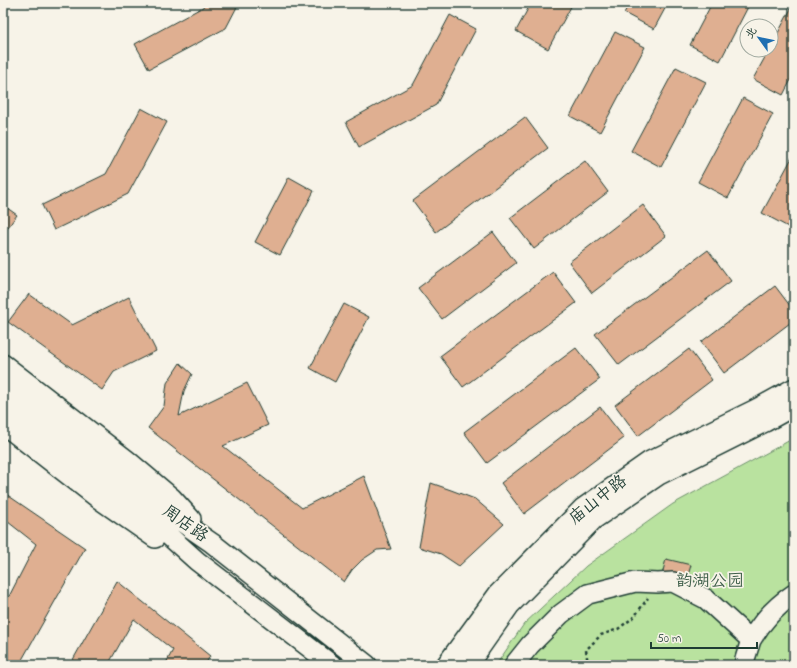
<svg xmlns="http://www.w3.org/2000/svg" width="797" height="668" viewBox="0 0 797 668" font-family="'Indie Flower','LXGW WenKai TC',sans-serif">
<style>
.green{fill:#b9e29f;stroke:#6c906a}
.building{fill:#dfaf91;stroke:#1f3d34}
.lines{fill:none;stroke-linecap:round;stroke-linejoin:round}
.minor-casing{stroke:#1f3d34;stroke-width:22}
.path{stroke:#1f3d34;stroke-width:2.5;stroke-dasharray:3 3;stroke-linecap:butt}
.minor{stroke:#f7f3e8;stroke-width:19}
.labels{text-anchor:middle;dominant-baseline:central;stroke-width:3.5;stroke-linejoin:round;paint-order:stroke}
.street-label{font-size:17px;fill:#1f3d34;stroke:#f7f3e8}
.park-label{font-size:17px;fill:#3e5e49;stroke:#f7f3e8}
</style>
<rect width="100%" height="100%" fill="#f7f3e8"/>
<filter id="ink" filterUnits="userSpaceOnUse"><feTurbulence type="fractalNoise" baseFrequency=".025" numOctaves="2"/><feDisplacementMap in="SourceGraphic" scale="8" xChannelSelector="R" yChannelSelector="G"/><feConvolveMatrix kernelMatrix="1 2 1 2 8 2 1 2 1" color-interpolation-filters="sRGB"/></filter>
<g filter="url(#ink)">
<path class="green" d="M794,438V665H496L524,624L586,566L673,504Z"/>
<path class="building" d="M205,3H239L226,28L149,69L135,44L203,7Z
M531,3H573L548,49L516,31Z
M630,3H668L654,29L624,13Z
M712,3H750L720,61L690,45Z
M794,3V74L783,95L753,79L769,50H771V46Z
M450,15L476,29L436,105L359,147L346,122L413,85Z
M615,32L645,47L600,132L570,116Z
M676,67L706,82L661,167L631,151Z
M743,98L773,114L728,198L698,182Z
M141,108L167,122L128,194L54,230L42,205L106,174Z
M525,117L548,148L436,232L413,201Z
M794,154V226L792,229L762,213Z
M585,161L608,192L534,249L510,218Z
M289,177L314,191L280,255L255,242Z
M3,205L17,215L3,234Z
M643,205L666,236L592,293L569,262Z
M493,232L516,263L442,319L418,288Z
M708,250L731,281L619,365L595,334Z
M553,272L576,303L463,387L440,356Z
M775,286L794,311V320L724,373L701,342Z
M29,294L72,325L129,297L156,351L114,372L102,390L8,322Z
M344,304L369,317L335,382L310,368Z
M576,348L600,379L487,463L464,432Z
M689,349L712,380L638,436L615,405Z
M180,363L192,374L184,391L179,416L247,383L268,425L223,446L302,508L364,476L391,549L377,550L362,560L352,570L344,582L148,428L164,406L167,383Z
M600,407L624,438L524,514L501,483Z
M431,483L451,490L475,499L504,524L459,566L441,554L419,547Z
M3,492L85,548L19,665H3V608L36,544L3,518Z
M666,559L691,565L685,586L661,579Z
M117,581L210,656L205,665H165L173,650L134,619L108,665H70Z"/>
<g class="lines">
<g class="minor-casing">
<path id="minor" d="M3,364L127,460L172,498L191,519
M3,383L164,510L212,543L367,665
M3,404L158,526L197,561L332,665
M3,424L99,499L155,538
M751,640C762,621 776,606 794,594
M446,665L498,594L583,508L650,461L758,408L794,388
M468,665L510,605L593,520L659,475L765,422L794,406
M514,665L530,645L561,614L588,594L635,582L658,583L673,582L706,599L751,640L745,659V665"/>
</g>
<path class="path" d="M588,665L586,650L601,635L618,629L634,617L648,598"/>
<use href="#minor" class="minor"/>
</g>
</g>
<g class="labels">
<g class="street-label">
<text transform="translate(598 500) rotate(-38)">庙山中路</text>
<text transform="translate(185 524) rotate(35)">周店路</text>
</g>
<g class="park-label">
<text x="710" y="581">韵湖公园</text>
</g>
</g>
<rect width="797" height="668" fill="none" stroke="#f7f3e8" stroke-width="16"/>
<rect x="8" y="8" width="781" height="652" fill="none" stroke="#1f3d34" stroke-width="1.5" filter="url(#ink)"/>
<g transform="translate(759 38) rotate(303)"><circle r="19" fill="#f7f3e8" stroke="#a1aaa0"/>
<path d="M0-3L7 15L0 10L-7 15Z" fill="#1f6fb2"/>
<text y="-6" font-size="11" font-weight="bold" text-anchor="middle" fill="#1f3d34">北</text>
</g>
<path d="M651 642v6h106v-6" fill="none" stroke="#1f3d34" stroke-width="2"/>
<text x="657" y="642" font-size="12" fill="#1f3d34" stroke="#f7f3e8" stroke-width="3" paint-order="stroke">50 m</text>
</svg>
